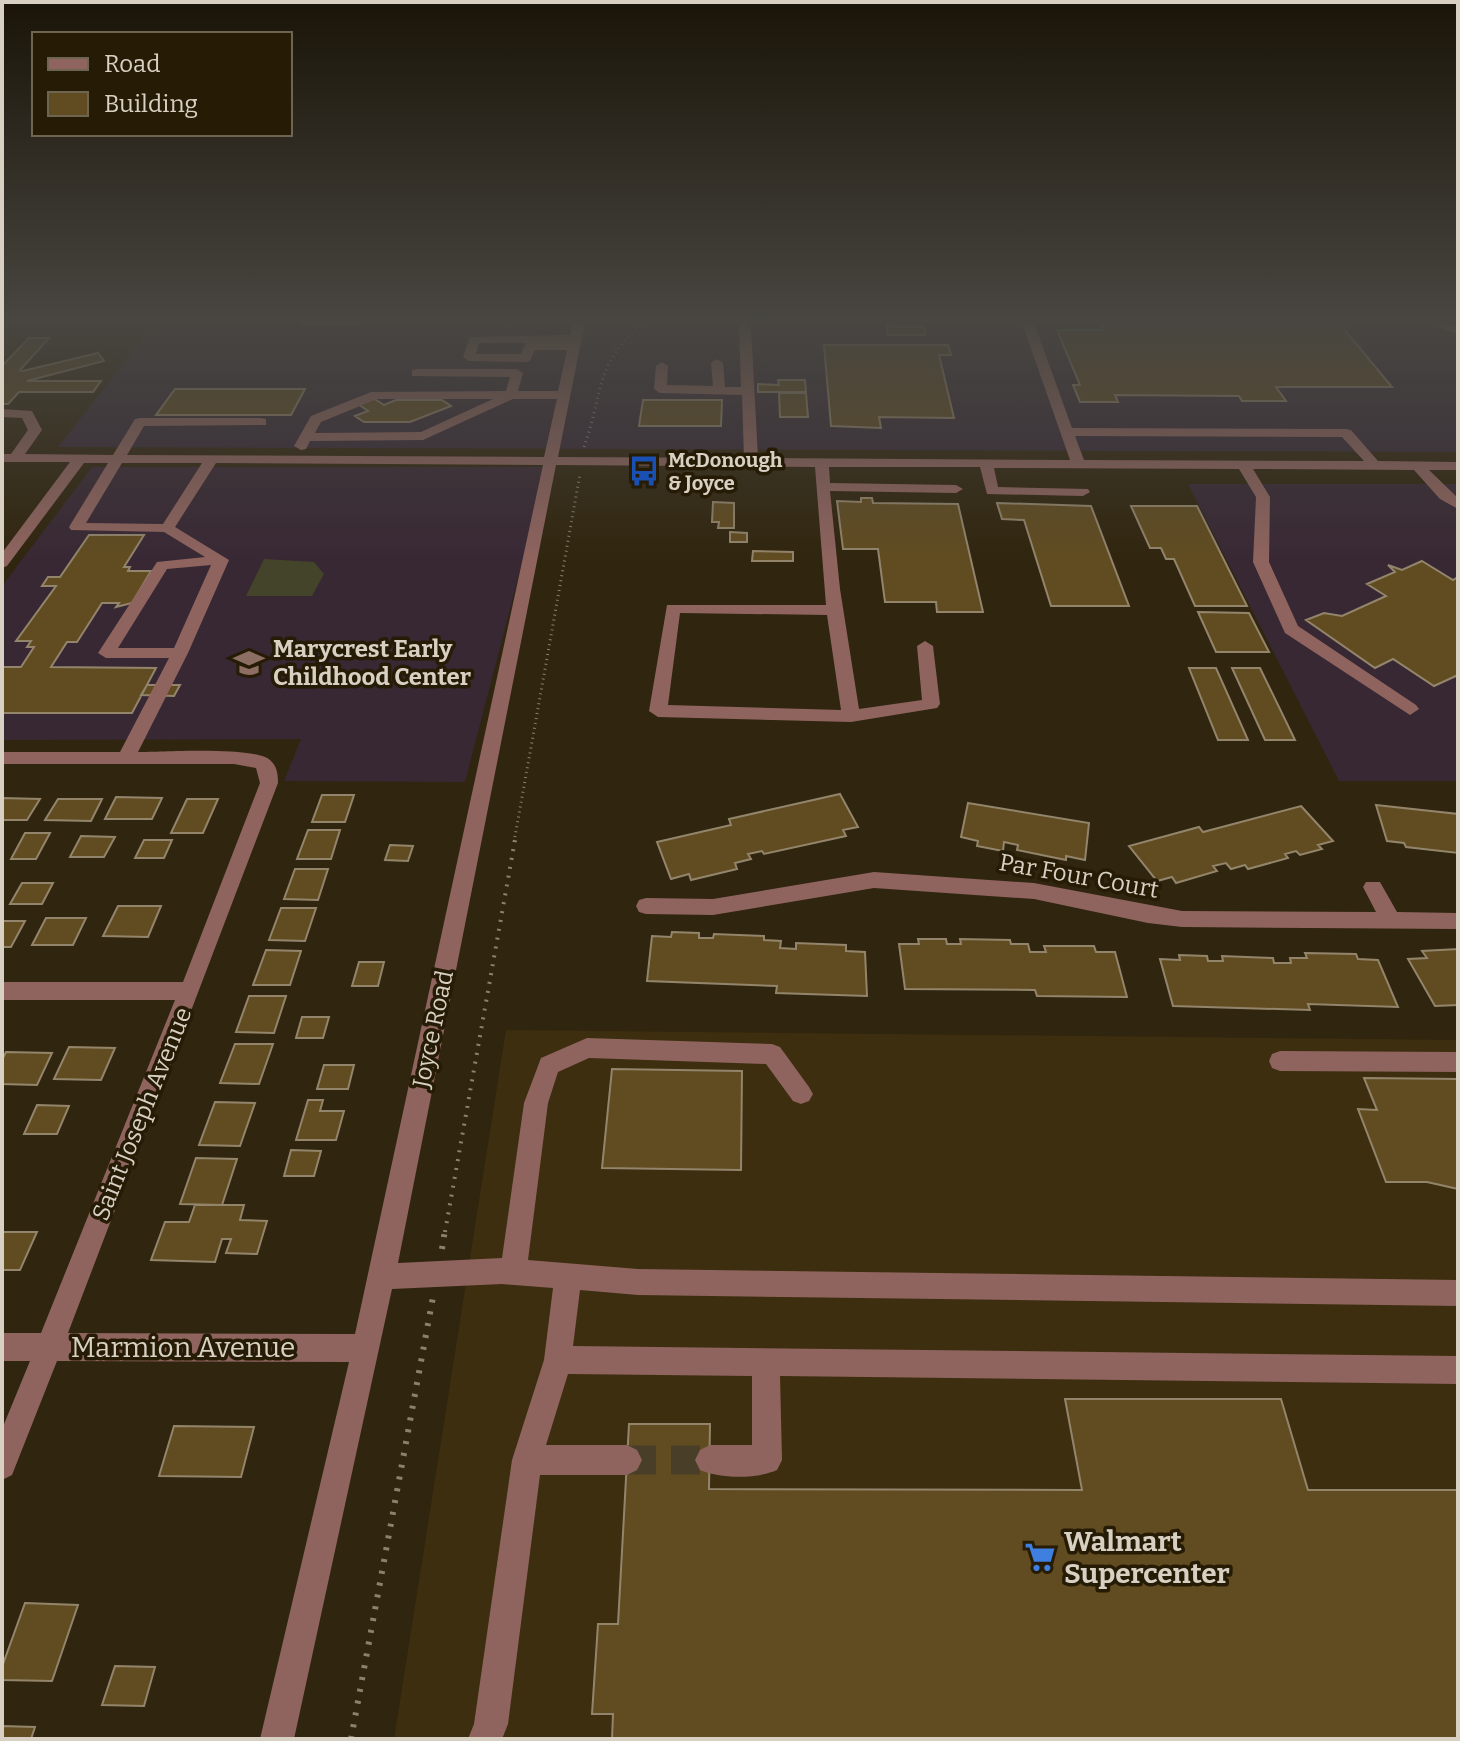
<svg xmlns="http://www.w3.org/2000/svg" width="1460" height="1741" viewBox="0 0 1460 1741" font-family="Bitter,serif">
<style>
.built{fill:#3d2e0f}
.industrial{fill:#362937}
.education{fill:#382834}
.green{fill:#43442a}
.building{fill:#614c21;stroke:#93856c;stroke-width:2}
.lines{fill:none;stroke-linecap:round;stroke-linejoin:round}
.minor-tunnel{stroke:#493f29;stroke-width:29;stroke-dasharray:29 15;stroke-linecap:butt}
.path-far2{stroke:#8a816f;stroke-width:3;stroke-dasharray:1 4;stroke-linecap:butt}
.path-far1{stroke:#8a816f;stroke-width:4;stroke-dasharray:2 7;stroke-linecap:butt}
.path{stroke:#8a816f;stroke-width:6;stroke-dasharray:3 9;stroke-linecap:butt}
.minor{fill:#8f645f;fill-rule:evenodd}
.labels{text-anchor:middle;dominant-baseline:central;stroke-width:7;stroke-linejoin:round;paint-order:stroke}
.far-poi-label{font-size:20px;font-weight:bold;fill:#d8d1c3;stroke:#261b05;text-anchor:start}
.poi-label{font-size:24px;font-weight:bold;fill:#d8d1c3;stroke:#261b05;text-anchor:start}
.street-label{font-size:24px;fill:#d8d1c3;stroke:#261b05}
.near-street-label{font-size:28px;fill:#d8d1c3;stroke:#261b05}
.near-poi-label{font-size:28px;font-weight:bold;fill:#d8d1c3;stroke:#261b05;text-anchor:start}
</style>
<rect width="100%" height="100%" fill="#30250e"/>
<path class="built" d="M506,1030L1458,1040V1739H394Z"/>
<path class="industrial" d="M2,317H1458V452L58,447L155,324L2,323Z"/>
<path class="education" d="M92,467H547L465,782L284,781L301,739L2,740V586Z
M1188,484H1458V781H1339Z"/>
<path class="green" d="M264,559L314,562L324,574L312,596H246Z"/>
<path class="building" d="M307,317H365L361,324H302Z
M757,317H803V321H757Z
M1098,317H1334L1392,387H1276L1286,401H1242L1239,396L1115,395L1118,402H1080L1073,385H1080L1057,330H1104Z
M887,326L924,327L925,335H888Z
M29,338H49L20,370L23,371L98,353L104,361L27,381H101L93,392H19L8,404H2V366Z
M824,345H948L951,355H939L954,418L879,417L881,428L831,426Z
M778,380H805L806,392H758V384L779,385Z
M175,389H305L291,415H156Z
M779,393H806L808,417H780Z
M373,398L384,405L396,400H442L451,406L410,422H364L355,416L368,411L358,404Z
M643,400H722L721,426H639Z
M861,498H872L873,503L958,504L983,612H937L936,602H885L878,549H843L837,501L861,502Z
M713,502L734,503V528H718L719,522H712Z
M997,503L1091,506L1129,606H1051L1024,520L1002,519Z
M1131,506H1197L1247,606H1195L1174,559H1166L1161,548H1150Z
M730,532L747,533V542H730Z
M89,535H144L124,567H130L128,571H151L132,603L116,607L119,603H102L77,642H67L51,667L156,668L132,713H2V667H21L34,647H27L31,641H16L56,586H42L48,577H60Z
M753,551L793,552V561H752Z
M1422,561L1453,580L1458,577V675L1434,686L1393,659L1375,668L1306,620L1324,613L1342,616L1386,596L1367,584L1395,572L1388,565L1402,570Z
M1198,612L1249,613L1269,652H1216Z
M1189,668H1216L1248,740H1218Z
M1232,668H1260L1295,740H1265Z
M147,685H180L174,696L141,695Z
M840,794L858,827L843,830L846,836L764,854L762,851L748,854L751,859L735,863L737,869L691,880L689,874L671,879L657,842L731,825L729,819Z
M322,795H354L345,822H312Z
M116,797L162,798L152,819H105Z
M2,798L40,799L27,820H2Z
M58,799H102L91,821L45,820Z
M187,799H218L203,833H171Z
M968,803L1089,823L1085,860L1066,856V860L1017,850L1018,845L1004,842L1003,851L977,846L978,841L961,837Z
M1376,805L1458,814V853L1406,847L1404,843L1387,841Z
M1301,806L1333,841L1318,845L1322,849L1300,855L1296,851L1285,854L1288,858L1248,869L1245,865L1231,869L1226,863L1213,866L1217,871L1176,883L1172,877L1157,881L1129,846L1199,827L1203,832Z
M308,830H340L331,859H297Z
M25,833H50L36,859H11Z
M81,836L115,837L104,857H70Z
M144,840H172L164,858H135Z
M390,845L413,846L408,861L385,860Z
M295,869H328L318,900L284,899Z
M22,883H53L42,904H10Z
M118,906H161L148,937L103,936Z
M281,908H316L305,941L269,940Z
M46,918H86L73,945H32Z
M2,921H25L11,947H2Z
M672,932L699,933V938H713L714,934L764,936V940L781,941L780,948L796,949V943L846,945V951L865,952L867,996L776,993L777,986L647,981L652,936L671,937Z
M918,939H946L947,944H961L960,939L1010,940L1011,944H1028L1030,952H1046L1044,946H1094L1096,952H1115L1127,997L1037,996L1035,990L905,989L899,944H919Z
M1458,949V1005L1435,1006L1408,959L1427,958L1422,951Z
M266,950L301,951L290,985H253Z
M1305,953L1356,954L1358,959L1378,960L1398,1007L1308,1004L1310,1010L1173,1006L1160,959L1180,960L1179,955L1207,956L1208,961H1223L1222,956L1273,958L1274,963H1291L1290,958H1307Z
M359,962H384L378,986H352Z
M249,996H286L274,1033L236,1032Z
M302,1017H329L323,1038H296Z
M235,1044H273L259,1084L220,1083Z
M69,1047L115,1048L101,1080L54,1079Z
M6,1052L52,1053L37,1085L2,1084V1060Z
M324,1065H354L348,1089H317Z
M612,1069L742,1071L741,1170L602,1168Z
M1364,1078L1458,1079V1189L1427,1182H1386L1358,1109L1377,1110Z
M308,1100H323L320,1111H344L336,1140H296Z
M215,1102L255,1103L240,1146L199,1145Z
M37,1105L69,1106L57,1134H24Z
M291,1150L321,1151L314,1176H284Z
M196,1158L237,1159L222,1205L180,1204Z
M195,1205H244L240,1220L267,1221L257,1254L226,1253L231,1239H222L215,1262L151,1260L165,1222H189Z
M2,1232H37L20,1270H2Z
M1065,1399H1281L1308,1490H1458V1739H612L613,1714H592L598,1624H618L629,1424H710L709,1489L1082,1490Z
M174,1426L254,1427L241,1477L159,1476Z
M25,1603L78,1605L52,1681L2,1680V1667Z
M115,1666L155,1667L144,1706L102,1705Z
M2,1726L35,1727L31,1739H2Z"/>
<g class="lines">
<path class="minor-tunnel" d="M627,1460H710"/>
<path class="path-far2" d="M584,447C606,384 593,360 653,317
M514,842L580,474"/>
<path class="path-far1" d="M445,1232L515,840"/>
<path class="path" d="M442,1249L445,1230
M351,1739L433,1297"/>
<path class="minor" d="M574,317H586L558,457L744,458L742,395L660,393L654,389L656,366L662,362L668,366L667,385L713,386L711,363L717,359L723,363L725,387H741L739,328L734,317H746L751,328L758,458L1070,460L1020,317H1032L1072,428L1346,429L1351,430L1378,461L1458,462V470H1429L1458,498V509L1440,499L1414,470L1253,469L1270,497L1269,562L1298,626L1416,705L1419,709L1410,715L1285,633L1253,562L1256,497L1239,469L994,468L998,487L1088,489L1090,492L1083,496L987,494L980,467H829L830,483L956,485L963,489L956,493L830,491L840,589L859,709L922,700L917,646L925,641L933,646L940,704L937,708L851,722L658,717L649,711L667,605H826L815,467L556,465L398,1263L502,1258L524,1103L541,1058L587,1038L772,1044L780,1047L809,1087L813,1094L809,1101L801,1104L793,1101L766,1064L589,1058L558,1072L548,1103L528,1260L638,1269L1458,1280V1306L638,1295L580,1290L573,1346L1458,1356V1384L780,1376L782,1460L777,1470C757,1479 720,1479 700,1470L695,1460L700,1450L710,1445H752V1376L568,1374L546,1445H627L637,1450L642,1460L637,1470L627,1475H540L508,1724L502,1739H468L474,1724L512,1460L544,1360L553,1288L502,1284L392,1289L294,1739H260L349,1362L57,1361L12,1475L2,1480V1429L30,1361H2V1333H41L175,1000H2V982H183L260,783L256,768L234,764H2V752H120L169,658H106L98,653L157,562L205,557L164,532L71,530L69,527L108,463H84L7,566L2,568V553L70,462H2V454H11L28,430L22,418L2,417V409L32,411L42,430L25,454L113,455L135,419L140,418H261L266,419V425L144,426L127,455L544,457L557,399H513L423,440L310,441L306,449L301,450L294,446L311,416L371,392L506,391L510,377L412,376V370L416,369H517L523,373L518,391H558L567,350H535L530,361L526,362L469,361L463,357L470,337L570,335ZM479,343H530H526L521,354H476ZM377,399H493L421,432L315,433L321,422ZM1075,436L1342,437L1364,461L1084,460ZM122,463H202L163,524L86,523ZM216,463L543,465L355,1334L68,1333L278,783C278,774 277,766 270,760C254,746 163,752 138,752L188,653L229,560L175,527ZM211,565L174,648H118L167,569ZM680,613L827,615L841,710L668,705Z
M1406,317H1424L1458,327V334Z
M874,872L1034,883L1182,911L1376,912L1363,887L1366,882H1380L1397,912L1458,913V929L1182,927L1148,923L1034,899L874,888L713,915L646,914L639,912L636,906L639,900L646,898L713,899Z
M1280,1051L1458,1052V1072L1280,1071L1272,1068L1269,1061L1272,1054Z"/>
</g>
<linearGradient id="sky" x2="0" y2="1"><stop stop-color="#1a1408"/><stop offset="0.57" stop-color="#484641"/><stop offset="1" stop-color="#484641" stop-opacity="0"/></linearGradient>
<rect width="1460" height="561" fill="url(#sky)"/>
<defs>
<g id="bus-bare" transform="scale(2.4)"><path d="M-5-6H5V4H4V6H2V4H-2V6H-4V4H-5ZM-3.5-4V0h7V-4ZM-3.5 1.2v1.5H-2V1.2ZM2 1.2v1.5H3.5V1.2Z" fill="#1a4fb4" stroke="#261b05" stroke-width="2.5" paint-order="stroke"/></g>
<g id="school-bare" transform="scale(2.4)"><path d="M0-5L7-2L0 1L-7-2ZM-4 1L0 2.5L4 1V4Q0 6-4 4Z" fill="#8d6e63" stroke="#261b05" stroke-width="2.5" paint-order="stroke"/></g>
<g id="supermarket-bare" transform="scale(2.4)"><path d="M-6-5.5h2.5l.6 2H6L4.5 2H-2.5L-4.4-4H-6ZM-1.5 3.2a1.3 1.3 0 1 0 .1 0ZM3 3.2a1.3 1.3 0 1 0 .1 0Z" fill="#3f7fe0" stroke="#261b05" stroke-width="2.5" paint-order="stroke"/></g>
</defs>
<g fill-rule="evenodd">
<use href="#bus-bare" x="644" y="471"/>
<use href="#school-bare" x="249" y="663"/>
<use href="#supermarket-bare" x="1040" y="1557"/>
</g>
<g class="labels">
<g class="far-poi-label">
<text x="668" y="460">McDonough<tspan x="668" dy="23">&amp; Joyce</tspan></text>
</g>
<g class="poi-label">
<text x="273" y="649">Marycrest Early<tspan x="273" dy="28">Childhood Center</tspan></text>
</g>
<g class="street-label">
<text transform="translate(1079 876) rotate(10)">Par Four Court</text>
<text transform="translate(433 1029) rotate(-78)">Joyce Road</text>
<text transform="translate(142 1114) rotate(-68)">Saint Joseph Avenue</text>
</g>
<g class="near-street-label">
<text x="183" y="1347">Marmion Avenue</text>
</g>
<g class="near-poi-label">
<text x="1064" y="1541">Walmart<tspan x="1064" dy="32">Supercenter</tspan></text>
</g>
</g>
<rect width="1460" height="1741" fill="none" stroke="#d8d1c3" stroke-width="8"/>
<rect x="32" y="32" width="260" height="104" fill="#261b05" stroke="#6d6451" stroke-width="2"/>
<rect x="48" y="58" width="40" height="12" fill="#8f645f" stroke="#6d6451" stroke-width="2"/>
<text x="104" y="72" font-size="24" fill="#d8d1c3">Road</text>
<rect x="48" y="92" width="40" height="24" fill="#614c21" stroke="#6d6451" stroke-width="2"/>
<text x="104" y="112" font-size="24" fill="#d8d1c3">Building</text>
</svg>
